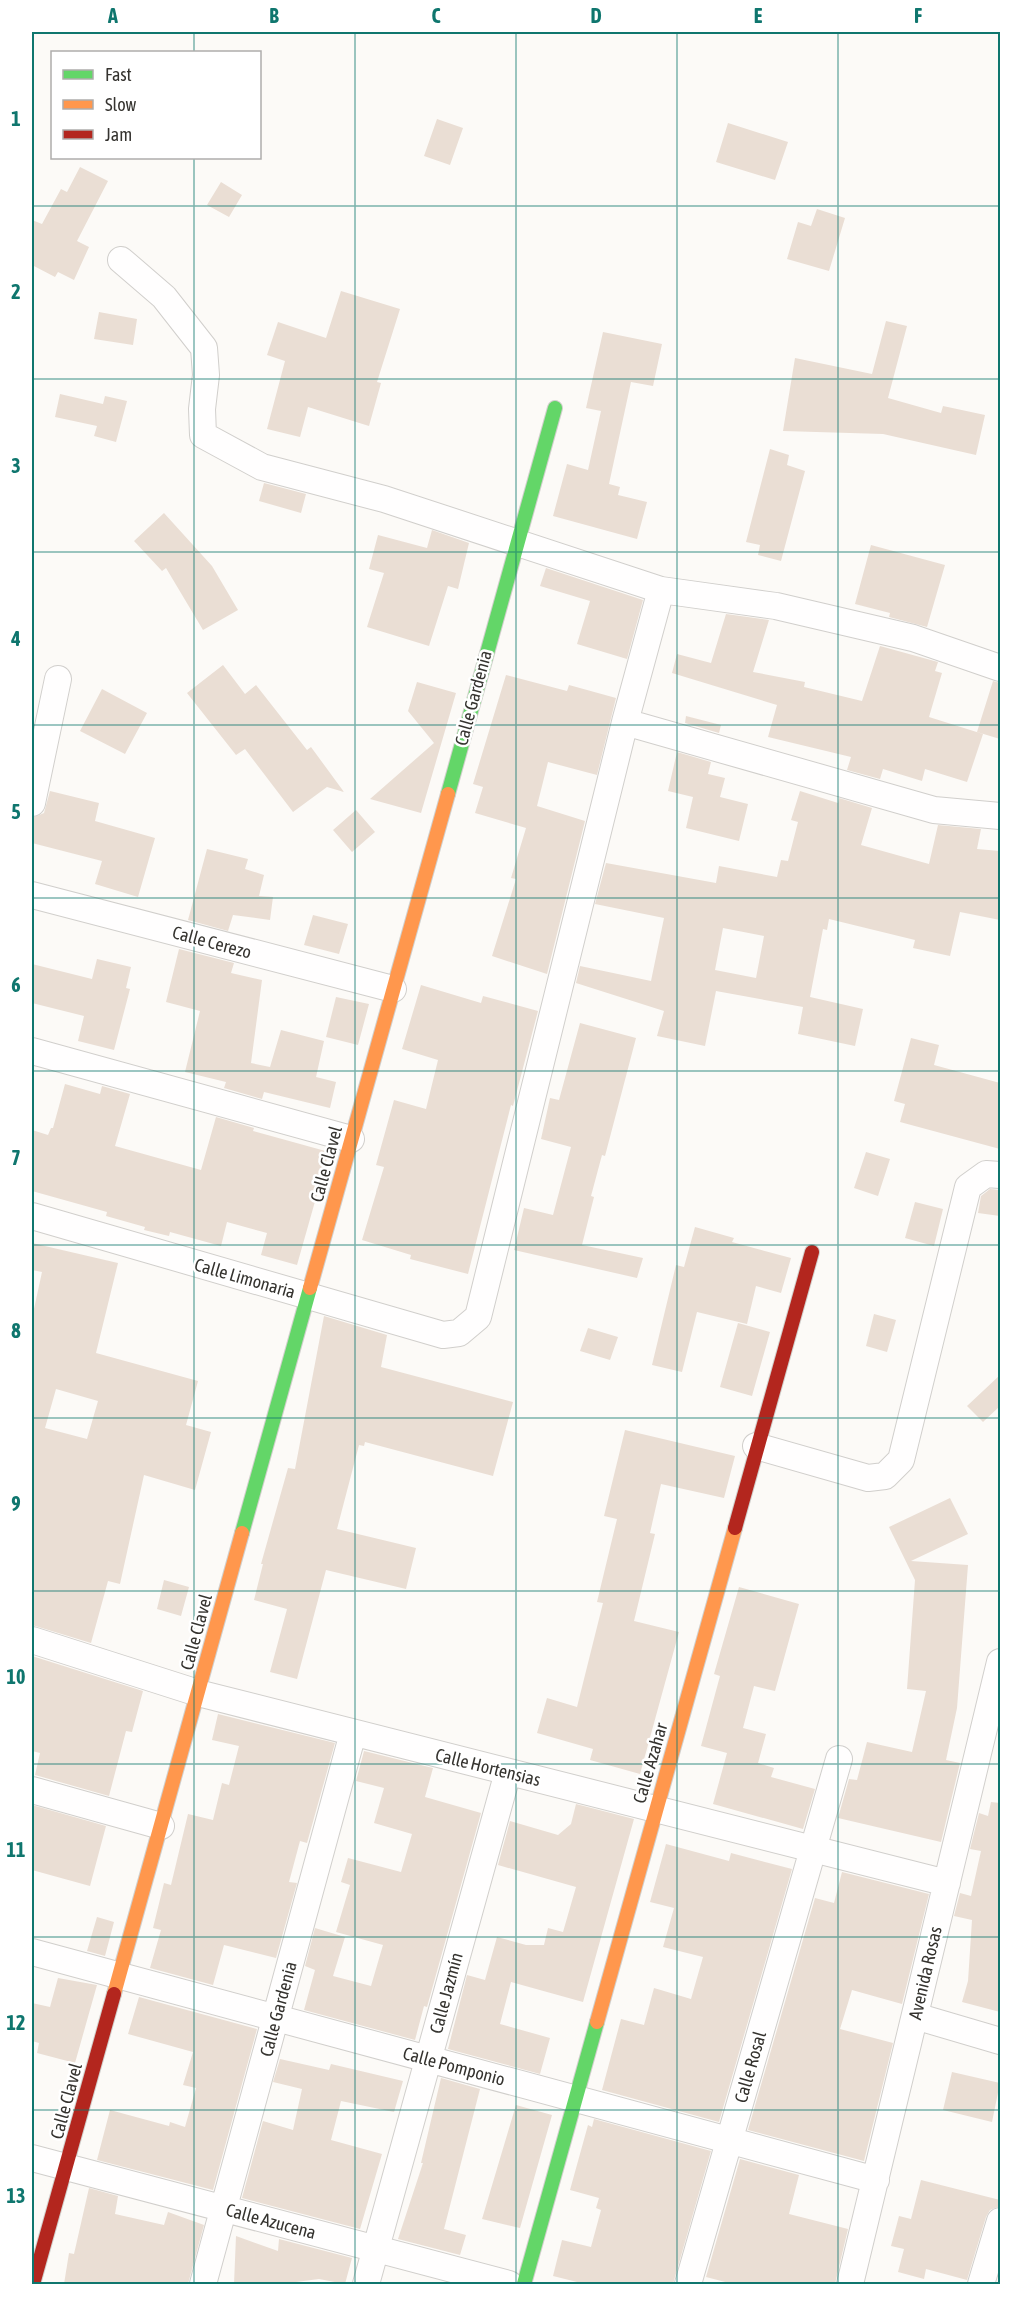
<svg xmlns="http://www.w3.org/2000/svg" width="1032" height="2316" viewBox="0 0 1032 2316" font-family="'Asap Condensed',sans-serif">
<style>
.building{fill:#eaded4;fill-rule:evenodd}
.lines{fill:none;stroke-linecap:round;stroke-linejoin:round}
.street-casing{stroke:#d1cfcc;stroke-width:28}
.fast-casing{stroke:#d1cfcc;stroke-width:16}
.slow-casing{stroke:#d1cfcc;stroke-width:16}
.jam-casing{stroke:#d1cfcc;stroke-width:16}
.street{stroke:#fffefe;stroke-width:26}
.fast{stroke:#63d668;stroke-width:14}
.slow{stroke:#ff974d;stroke-width:14}
.jam{stroke:#b3261e;stroke-width:14}
.grid{fill:none;stroke:#0f766e;stroke-width:1.5;stroke-opacity:0.55}
.labels{text-anchor:middle;dominant-baseline:central;stroke-width:5;stroke-linejoin:round;paint-order:stroke}
.street-label{font-size:18px;fill:#35332f;stroke:#fff}
.neatline{fill:none;stroke:#0f766e;stroke-width:2}
.grid-label{font-size:20px;text-anchor:middle;font-weight:bold;fill:#0f766e}
</style>
<rect width="100%" height="100%" fill="#fcfaf7"/>
<path class="building" d="M437,119L463,128L450,165L424,156Z
M728,123L788,142L775,180L716,162Z
M80,167L108,181L77,241L89,247L74,280L58,272L55,277L32,265V220L42,224L61,189L67,192Z
M221,182L242,195L229,217L207,205Z
M817,209L845,218L829,271L787,259L798,222L811,226Z
M341,291L400,309L377,382L381,383L369,426L308,407L300,437L267,429L285,361L267,355L278,322L326,338Z
M99,312L137,319L133,345L94,339Z
M886,321L907,326L888,398L941,413L943,406L985,415L976,455L883,434L783,431L795,358L872,374Z
M603,332L662,344L653,386L631,382L609,484L620,487L618,495L647,502L637,539L553,516L567,464L588,470L601,411L586,408Z
M60,394L103,404L105,396L127,401L116,442L94,436L97,426L55,417Z
M770,449L789,455L787,465L805,471L781,561L758,555L760,545L746,542Z
M264,483L306,494L301,513L259,501Z
M164,513L212,566L238,610L203,630L166,568L162,571L134,541Z
M432,530L469,543L458,589L448,586L429,646L367,627L384,573L369,569L378,535L427,548Z
M871,545L945,565L927,627L889,617L890,613L855,604Z
M546,568L643,600L627,659L577,644L590,601L540,586Z
M726,614L769,620L753,672L805,682L804,687L862,701L880,646L938,662L935,671L942,673L929,717L983,734L967,782L925,769L922,781L883,769L880,779L847,770L851,757L768,737L777,705L672,673L677,654L711,663Z
M223,665L245,694L256,685L307,750L311,747L344,792L327,787L293,812L245,749L236,755L187,693Z
M506,675L567,691L569,685L616,698L597,775L548,762L537,806L585,821L547,974L492,956L516,879L511,878L526,828L475,813L483,787L473,784Z
M993,681L1000,683V739L977,732Z
M417,682L456,693L421,813L370,799L434,743L408,711Z
M102,689L147,713L125,754L80,731Z
M686,716L721,725L719,733L685,723Z
M677,752L711,762L708,774L725,778L720,797L748,804L739,841L686,828L693,797L668,791Z
M50,791L99,803L95,821L155,838L138,897L95,884L102,861L32,843V818L44,813Z
M800,791L838,803L839,798L872,808L861,845L929,864L938,825L981,829L977,849L1000,851V920L960,912L950,956L913,948L915,940L829,919L827,930L823,929L810,997L863,1009L855,1046L798,1034L803,1007L716,991L705,1046L657,1036L664,1011L576,983L580,966L651,981L664,918L595,904L606,863L716,883L719,866L777,877L781,860L788,861L798,822L791,820ZM723,928L764,936L756,978L715,970Z
M356,810L375,832L352,852L333,830Z
M207,849L248,859L245,869L264,875L259,896L273,897L270,920L233,915L228,931L188,920Z
M313,915L348,924L339,954L304,945Z
M179,949L234,963L231,973L262,980L251,1063L270,1067L281,1030L324,1041L316,1077L336,1082L330,1108L264,1092L262,1099L224,1088L226,1082L185,1072L200,1011L166,1002Z
M97,959L131,967L126,988L130,989L114,1050L78,1041L84,1016L32,1003V964L92,979Z
M421,985L481,1003L483,996L538,1011L513,1106L511,1105L468,1274L410,1259L411,1255L362,1240L384,1167L376,1165L394,1100L426,1109L438,1060L402,1049Z
M336,997L369,1004L358,1045L326,1037Z
M580,1023L636,1038L605,1156L602,1155L591,1196L594,1197L582,1245L643,1258L637,1278L514,1250L524,1208L553,1215L571,1147L541,1139L550,1098L559,1100Z
M911,1038L939,1045L934,1065L1000,1083V1149L900,1122L905,1104L894,1101Z
M65,1084L100,1094L102,1086L130,1094L115,1146L201,1170L216,1117L254,1128L253,1131L329,1152L297,1265L261,1255L267,1233L227,1222L221,1246L170,1232L169,1236L144,1230L145,1227L106,1216L107,1212L32,1191V1130L48,1135L51,1128H53Z
M866,1152L890,1159L878,1196L854,1188Z
M990,1189L1000,1190V1216L978,1213L981,1196Z
M915,1202L943,1209L934,1246L905,1238Z
M695,1227L734,1238L732,1242L791,1258L781,1293L756,1286L747,1324L697,1312L682,1372L652,1365L676,1265L684,1267Z
M32,1243L118,1263L96,1353L198,1381L186,1425L211,1432L195,1490L144,1475L120,1584L108,1581L91,1643L32,1625V1318L42,1272L32,1270ZM56,1389L98,1401L87,1439L45,1428Z
M874,1314L896,1320L887,1352L866,1346Z
M324,1316L387,1335L381,1367L513,1402L493,1476L365,1442L364,1446L359,1445L337,1529L416,1548L406,1589L326,1570L297,1679L270,1672L287,1609L254,1600L263,1564H261L288,1468L295,1469Z
M738,1323L770,1332L752,1396L720,1387Z
M588,1328L618,1337L610,1360L580,1351Z
M1000,1375V1406L983,1422L967,1406Z
M625,1430L735,1456L724,1498L661,1484L650,1533L655,1534L634,1621L679,1632L640,1774L590,1760L593,1749L537,1733L547,1698L577,1707L603,1603L597,1602L617,1519L604,1516Z
M950,1498L968,1534L911,1561L968,1565L957,1708L946,1760L960,1763L941,1842L838,1818L849,1779L857,1780L867,1742L912,1752L926,1691L907,1689L915,1580L889,1527Z
M164,1580L189,1587L181,1616L157,1609Z
M739,1587L799,1604L775,1691L754,1686L743,1728L766,1734L758,1763L774,1768L771,1777L815,1789L803,1829L713,1804L727,1753L701,1746L720,1676L714,1674Z
M32,1656L143,1691L132,1732L126,1731L109,1796L35,1775L40,1753L32,1751Z
M218,1714L335,1743L307,1843L300,1841L289,1882L297,1883L276,1958L224,1945L213,1985L150,1968L161,1930L153,1928L164,1883L171,1885L188,1814L213,1820L222,1783L229,1785L239,1746L212,1740Z
M364,1751L433,1768L425,1797L481,1813L427,2007L424,2006L415,2040L304,2010L315,1970L305,1966L315,1928L345,1937L333,1976L371,1986L383,1945L336,1932L350,1885L341,1882L348,1858L401,1872L412,1834L374,1823L384,1788L356,1781Z
M991,1802L1000,1803V2012L962,2002L968,1981L972,1920L954,1916L960,1893L971,1896L981,1851L970,1849L979,1813L988,1816Z
M576,1804L634,1819L583,2002L511,1982L500,2024L550,2038L540,2074L448,2049L467,1975L485,1980L497,1937L526,1945H544L548,1928L563,1932L576,1887L498,1865L510,1821L558,1835L571,1824Z
M32,1805L106,1826L90,1886L32,1870Z
M666,1844L729,1861L731,1853L792,1869L719,2122L602,2090L621,2019L644,2025L654,1988L691,1999L703,1957L663,1947L674,1908L650,1902Z
M842,1872L929,1894L902,2004L852,1990L840,2029L893,2043L864,2161L748,2130L815,1898L834,1903Z
M97,1917L114,1922L105,1956L87,1951Z
M58,1978L97,1985L75,2063L37,2053L39,2043L32,2041V2003L50,2007Z
M139,1997L257,2029L213,2190L97,2160L110,2110L169,2126L170,2122L185,2127L196,2088L183,2085L193,2052L128,2034Z
M280,2059L329,2070L331,2064L403,2081L394,2112L341,2101L331,2140L382,2154L360,2229L242,2198L263,2121L293,2130L302,2089L273,2082Z
M952,2072L1000,2083L992,2122L943,2110Z
M441,2078L480,2089L444,2229L466,2235L460,2255L398,2239L423,2163H421Z
M516,2105L552,2115L520,2228L482,2219Z
M594,2119L711,2151L673,2284H585L553,2276L562,2240L591,2247L601,2210L596,2208L599,2198L570,2190L588,2125L592,2127Z
M740,2159L799,2175L789,2214L848,2229L835,2284H733L706,2277Z
M921,2180L1000,2200V2206L990,2210L986,2217L967,2280L926,2269L924,2279L898,2272L904,2249L891,2246L899,2216L911,2219Z
M89,2188L118,2196L115,2214L164,2225L168,2212L204,2225L188,2284H64L69,2253L74,2254Z
M236,2236L278,2251L279,2239L352,2258L345,2284L319,2279L296,2282L295,2284H234Z"/>
<g class="lines">
<g class="street-casing">
<path id="street" d="M121,260L164,297L204,348L206,375L202,409L203,435L262,467L384,499L661,590L776,606L913,638L1000,668
M625,722L934,810L1000,816
M32,803L58,679
M32,895L393,989
M32,1051L351,1139
M32,1216L443,1335L459,1333L478,1317L625,722L661,590
M756,1446L868,1478L885,1476L901,1460L968,1187L986,1174L1000,1175
M32,1640L198,1693L947,1883
M32,1790L161,1826
M32,1952L876,2180
M915,2016L1000,2041
M32,2158L509,2284
M203,2284L353,1733
M366,2284L508,1772
M688,2284L839,1759
M850,2284L1000,1662
M981,2284L1000,2221"/>
</g>
<g class="fast-casing">
<path id="fast" d="M448,794L555,408
M242,1533L310,1288
M524,2284L597,2022"/>
</g>
<g class="slow-casing">
<path id="slow" d="M310,1288L448,794
M114,1994L242,1533
M597,2022L735,1528"/>
</g>
<g class="jam-casing">
<path id="jam" d="M735,1528L812,1252
M33,2284L114,1994"/>
</g>
<use href="#street" class="street"/>
<use href="#fast" class="fast"/>
<use href="#slow" class="slow"/>
<use href="#jam" class="jam"/>
</g>
<path class="grid" d="M194,32V52M355,32V2284M516,32V2284M677,32V2284M838,32V2284M194,158V2284M32,206H1000M32,379H1000M32,552H1000M32,725H1000M32,898H1000M32,1071H1000M32,1245H1000M32,1418H1000M32,1591H1000M32,1764H1000M32,1937H1000M32,2110H1000"/>
<g class="labels">
<g class="street-label">
<text transform="translate(473 698) rotate(-75)">Calle Gardenia</text>
<text transform="translate(212 942) rotate(15)">Calle Cerezo</text>
<text transform="translate(326 1164) rotate(-75)">Calle Clavel</text>
<text transform="translate(245 1278) rotate(16)">Calle Limonaria</text>
<text transform="translate(196 1632) rotate(-75)">Calle Clavel</text>
<text transform="translate(650 1763) rotate(-74)">Calle Azahar</text>
<text transform="translate(488 1767) rotate(14)">Calle Hortensias</text>
<text transform="translate(925 1973) rotate(-77)">Avenida Rosas</text>
<text transform="translate(446 1993) rotate(-75)">Calle Jazmín</text>
<text transform="translate(278 2009) rotate(-75)">Calle Gardenia</text>
<text transform="translate(454 2066) rotate(15)">Calle Pomponio</text>
<text transform="translate(750 2067) rotate(-74)">Calle Rosal</text>
<text transform="translate(66 2101) rotate(-75)">Calle Clavel</text>
<text transform="translate(271 2221) rotate(15)">Calle Azucena</text>
</g>
</g>
<rect width="1032" height="2316" fill="none" stroke="#ffffff" stroke-width="66"/>
<rect x="51" y="51" width="210" height="108" fill="#ffffff" stroke="#aeadac" stroke-width="1.5"/>
<rect x="63" y="70" width="30" height="9" fill="#63d668" stroke="#aeadac" stroke-width="1.5"/>
<text x="105" y="81" font-size="18" fill="#35332f">Fast</text>
<rect x="63" y="100" width="30" height="9" fill="#ff974d" stroke="#aeadac" stroke-width="1.5"/>
<text x="105" y="111" font-size="18" fill="#35332f">Slow</text>
<rect x="63" y="130" width="30" height="9" fill="#b3261e" stroke="#aeadac" stroke-width="1.5"/>
<text x="105" y="141" font-size="18" fill="#35332f">Jam</text>
<rect x="33" y="33" width="966" height="2250" class="neatline"/>
<g class="grid-label">
<text x="113" y="23">A</text>
<text x="274" y="23">B</text>
<text x="436" y="23">C</text>
<text x="596" y="23">D</text>
<text x="758" y="23">E</text>
<text x="918" y="23">F</text>
<text x="16" y="126">1</text>
<text x="16" y="299">2</text>
<text x="16" y="473">3</text>
<text x="16" y="646">4</text>
<text x="16" y="819">5</text>
<text x="16" y="992">6</text>
<text x="16" y="1165">7</text>
<text x="16" y="1338">8</text>
<text x="16" y="1511">9</text>
<text x="16" y="1684">10</text>
<text x="16" y="1857">11</text>
<text x="16" y="2030">12</text>
<text x="16" y="2203">13</text>
</g>
</svg>
